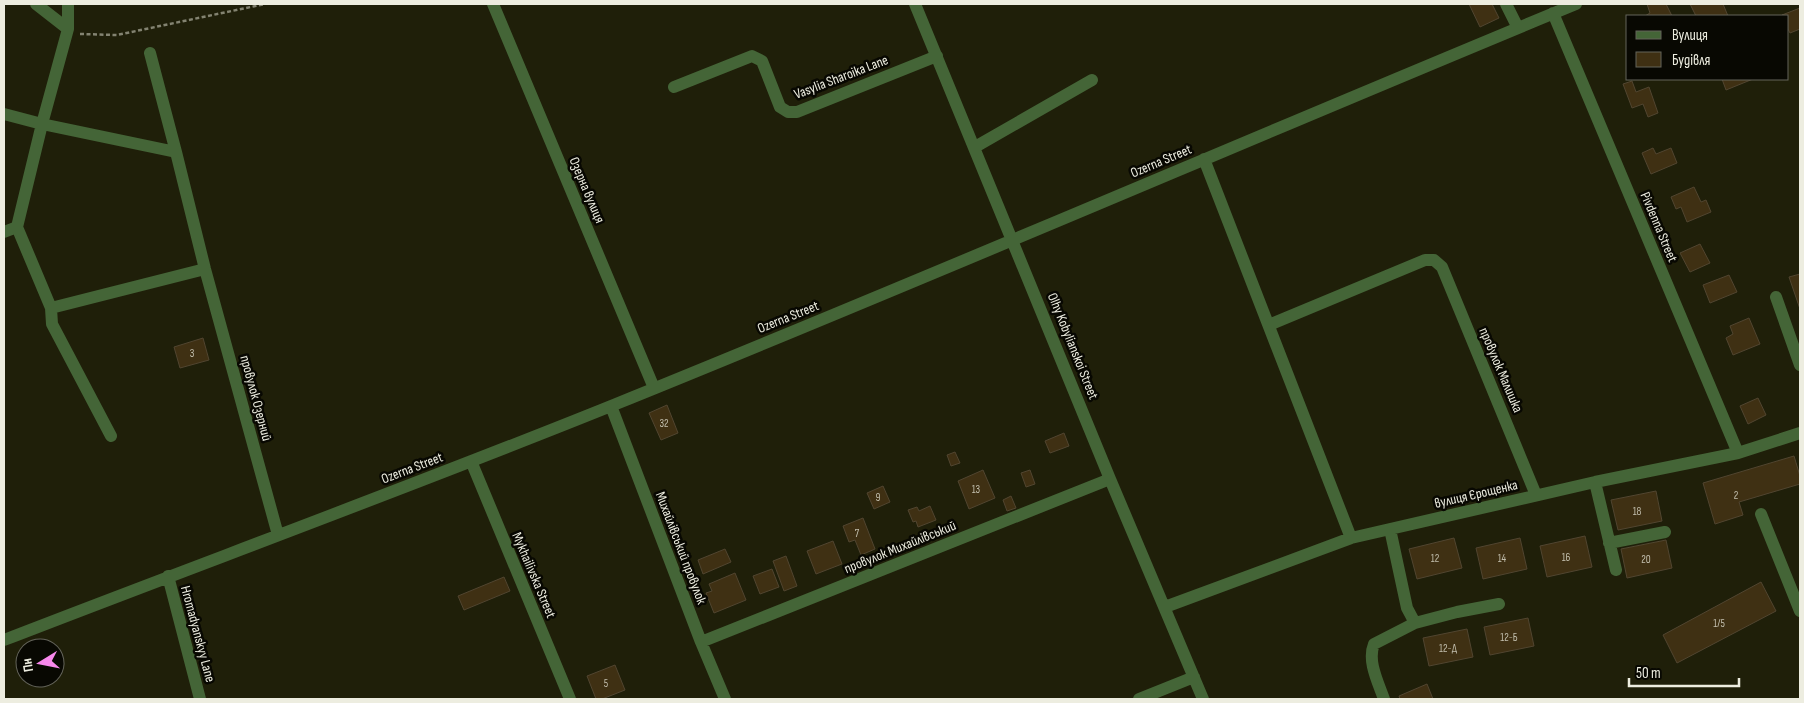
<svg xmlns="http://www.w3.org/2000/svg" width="1804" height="703" viewBox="0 0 1804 703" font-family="'Sofia Sans Condensed',sans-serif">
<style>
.building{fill:#3f3013;stroke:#514530}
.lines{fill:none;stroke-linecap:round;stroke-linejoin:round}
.path{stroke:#838371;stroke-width:2.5;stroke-dasharray:4 2.5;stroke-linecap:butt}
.minor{stroke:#446537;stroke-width:12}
.labels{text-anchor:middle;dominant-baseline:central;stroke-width:5;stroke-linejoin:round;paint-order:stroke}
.number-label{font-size:11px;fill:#c2bead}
.street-label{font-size:14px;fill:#edede0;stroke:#080802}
</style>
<rect width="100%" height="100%" fill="#1f1f09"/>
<path class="building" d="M1469,4H1492L1499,18L1480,27Z
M1647,4H1666L1672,16H1645L1650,13Z
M1690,4H1723L1728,16H1696Z
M1800,8V29L1790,33L1788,29V16L1782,15Z
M1722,79H1753L1726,90Z
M1632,81L1636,92L1649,87L1658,113L1648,117L1643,104L1632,108L1623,84Z
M1653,148L1656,154L1671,148L1677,163L1651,174L1642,153Z
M1694,187L1701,202L1706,200L1711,212L1687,222L1681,207L1676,209L1671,197Z
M1700,244L1710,263L1690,272L1680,253Z
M1800,274V309L1789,277Z
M1729,275L1737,292L1710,303L1703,285Z
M1749,318L1760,344L1733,355L1726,338L1733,334L1730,326Z
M203,338L209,360L180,368L174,347Z
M1758,398L1766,415L1748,424L1740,406Z
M667,405L678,433L661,440L649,413Z
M1064,433L1069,446L1050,453L1045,441Z
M955,452L960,463L951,466L947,455Z
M1794,456L1800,476V484L1739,502L1743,515L1715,524L1703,483Z
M983,470L995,498L969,509L958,481Z
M1030,470L1035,484L1026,487L1021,473Z
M883,486L890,502L874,509L867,493Z
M1656,491L1662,521L1618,530L1611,500Z
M1011,496L1016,508L1007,511L1003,500Z
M930,506L936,520L918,527L916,521L913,522L908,510L917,507L919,511Z
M863,518L875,549L861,555L855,540L849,542L843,526Z
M1585,536L1592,567L1547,577L1540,546Z
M1454,538L1462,568L1417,579L1409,549Z
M1520,538L1527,569L1483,579L1476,548Z
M1666,540L1672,568L1627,578L1621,549Z
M833,541L842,564L816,574L807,551Z
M725,549L731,562L703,574L698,560Z
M786,556L797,586L784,591L773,561Z
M772,569L779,587L760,594L753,576Z
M735,573L746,600L714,613L706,593L712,591L709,584Z
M504,577L510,591L464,610L458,596Z
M1761,582L1776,611L1677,663L1663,635Z
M1528,618L1534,646L1490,655L1484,627Z
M1467,629L1473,657L1429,666L1423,638Z
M615,665L625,690L602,699H596L587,676Z
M1427,684L1433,699H1400L1399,696Z"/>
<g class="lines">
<path class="path" d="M80,34L117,35L265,4"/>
<path class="minor" d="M36,4L68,29
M68,4V29L42,124L17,227L51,308L52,324L111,436
M493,4L654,388
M915,4L1110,479L1203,699
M1506,4L1518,28
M1553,13L1738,453
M150,53L176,152
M674,87L752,56L762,61L780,107L788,112H797L937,56
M4,114L42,124L176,152L205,269L278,535
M975,147L1092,80
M1204,159L1351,538
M4,232L17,227
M1776,297L1800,365
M51,308L205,269
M1269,325L1425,260H1434L1442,267L1536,495
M611,406L701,642L725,699
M471,461L570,699
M1595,482L1616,570
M1761,514L1800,611
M1390,529L1407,608L1415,623L1457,612L1499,604
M1609,543L1665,532
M168,576L200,699
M1165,607L1351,538L1595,482L1738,453L1800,433
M4,640C208,561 413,486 616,404C938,274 1256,136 1576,4
M701,642L1110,479
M1139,699L1194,677
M1384,699C1378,682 1367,661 1374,644L1415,623"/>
</g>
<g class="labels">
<g class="number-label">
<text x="192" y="353">3</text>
<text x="664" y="423">32</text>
<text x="976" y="489">13</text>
<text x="1736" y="495">2</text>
<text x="878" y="497">9</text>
<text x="1637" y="511">18</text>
<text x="857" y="533">7</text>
<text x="1566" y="557">16</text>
<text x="1435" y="558">12</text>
<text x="1502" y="558">14</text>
<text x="1646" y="559">20</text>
<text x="1719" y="623">1/5</text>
<text x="1509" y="637">12-Б</text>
<text x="1448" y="648">12-Д</text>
<text x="606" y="683">5</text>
</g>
<g class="street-label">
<text transform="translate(841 77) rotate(-21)">Vasylia Sharoika Lane</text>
<text transform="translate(1161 161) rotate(-23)">Ozerna Street</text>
<text transform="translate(587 190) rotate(67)">Озерна вулиця</text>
<text transform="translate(1659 227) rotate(67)">Pivdenna Street</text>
<text transform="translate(788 317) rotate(-22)">Ozerna Street</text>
<text transform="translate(1073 346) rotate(68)">Olhy Kobylianskoi Street</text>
<text transform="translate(1501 370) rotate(67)">провулок Малишка</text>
<text transform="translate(256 398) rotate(75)">провулок Озерний</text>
<text transform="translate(412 468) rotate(-21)">Ozerna Street</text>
<text transform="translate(1476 494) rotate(-13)">вулиця Єрощенка</text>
<text transform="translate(900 547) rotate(-22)">провулок Михайлівський</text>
<text transform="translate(681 548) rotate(69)">Михайлівський провулок</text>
<text transform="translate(534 575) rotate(67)">Mykhailivska Street</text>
<text transform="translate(198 634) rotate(75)">Hromadyanskyy Lane</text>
</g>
</g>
<rect width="1804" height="703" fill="none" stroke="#edede0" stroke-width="10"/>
<rect x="1626" y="15" width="162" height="65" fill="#080802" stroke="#64645b"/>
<rect x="1636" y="31" width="25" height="8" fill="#446537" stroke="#64645b"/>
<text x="1672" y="40" font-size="15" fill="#edede0">Вулиця</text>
<rect x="1636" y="52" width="25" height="15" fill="#3f3013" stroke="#64645b"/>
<text x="1672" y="65" font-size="15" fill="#edede0">Будівля</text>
<g transform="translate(40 663) rotate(260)"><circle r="24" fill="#080802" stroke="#64645b"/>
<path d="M0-4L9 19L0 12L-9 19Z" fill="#f788ec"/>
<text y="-8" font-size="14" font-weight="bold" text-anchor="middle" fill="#edede0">Пн</text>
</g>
<path d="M1629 678v8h110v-8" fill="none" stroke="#edede0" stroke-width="2.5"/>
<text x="1636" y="678" font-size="15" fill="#edede0" stroke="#080802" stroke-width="4" paint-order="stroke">50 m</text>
</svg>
